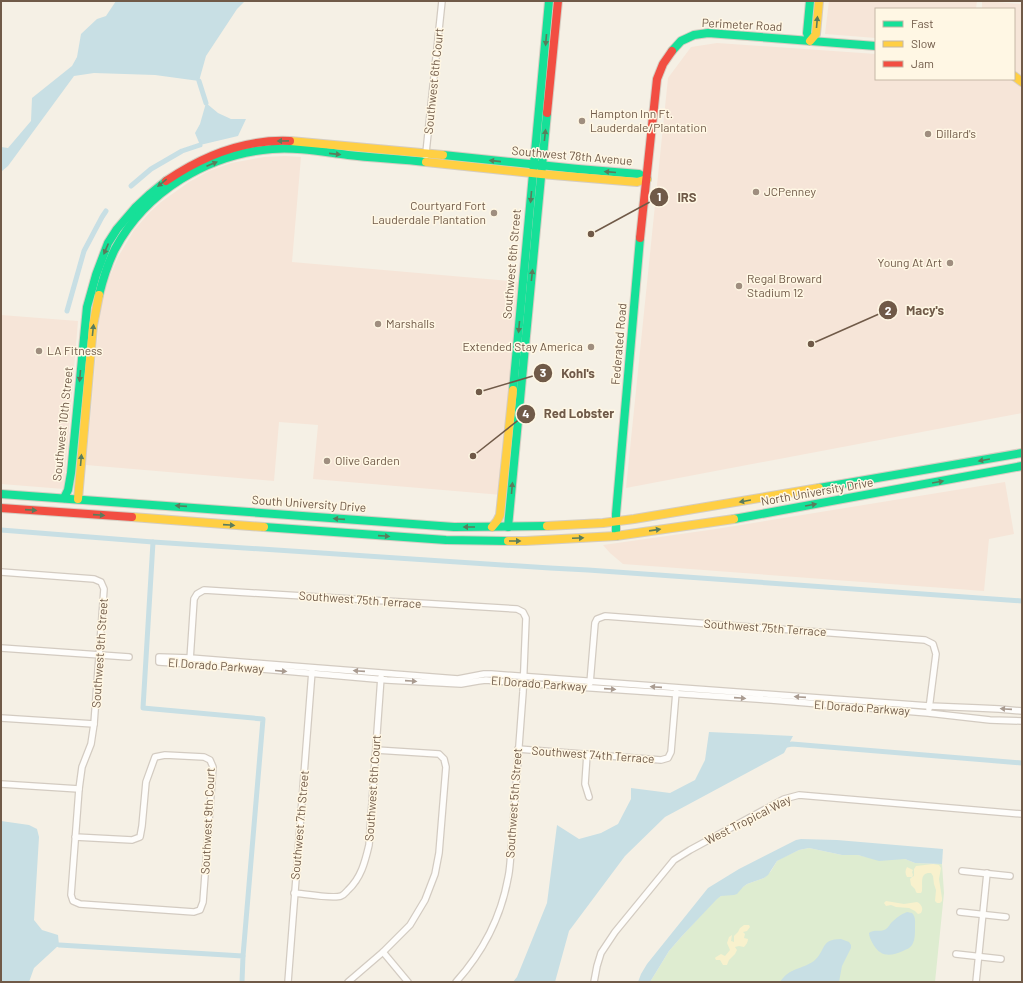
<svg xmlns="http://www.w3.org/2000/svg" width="1023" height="983" viewBox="0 0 1023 983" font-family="Barlow,sans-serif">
<rect width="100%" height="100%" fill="#f5f0e5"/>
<g fill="#f6e5d8">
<path d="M 829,1 L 977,1 L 976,9 L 876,9 L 876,38 L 825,34 Z"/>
<path d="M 982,1 L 1022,4 L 1022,413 L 626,488 L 668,78 L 691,47 L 717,43 L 876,54 L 876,79 L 1014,79 L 1014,9 L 982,9 Z"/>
<path d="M 285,156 L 301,157 L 292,262 L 520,282 L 502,495 L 313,479 L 318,425 L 279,422 L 274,481 L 86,465 L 99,322 L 102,302 L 108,281 L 118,257 L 134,230 L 150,212 L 161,202 L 189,182 L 209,171 L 231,163 L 264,157 Z"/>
<path d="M 1,315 L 78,321 L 64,489 L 1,484 Z"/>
<path d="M 1005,482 L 1014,534 L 989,539 L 984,591 L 623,564 L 610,553 L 603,545 L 716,529 Z"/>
</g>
<path fill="#deecd0" d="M 809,848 L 842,855 L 858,855 L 866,857 L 905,859 L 915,863 L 942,864 L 944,893 L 935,982 L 650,982 L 669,951 L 682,936 L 716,899 L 721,896 L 743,887 L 747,884 L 764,878 L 771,871 L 777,861 L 782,858 L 799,850 Z"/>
<g fill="#f8f1cd">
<path d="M 933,864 L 939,865 L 941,868 L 939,879 L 942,898 L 942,901 L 940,903 L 937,903 L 935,901 L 936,890 L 934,884 L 933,876 L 931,873 C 919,872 923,883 922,891 L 921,893 L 917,893 L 916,892 L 915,889 L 911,885 L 910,879 L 912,877 L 907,877 C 905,874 905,870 907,867 L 913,870 L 912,872 L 913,875 L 912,877 L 914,876 L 914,869 L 916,866 Z"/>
<path d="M 886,901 L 904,904 L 917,902 C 921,904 924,908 921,913 L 918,914 L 915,911 L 909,908 L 896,907 L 891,905 L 886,906 L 884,903 Z"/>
<path d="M 744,925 L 749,925 L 750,927 L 747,931 L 743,932 L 745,934 L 744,938 L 748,939 C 748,942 746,945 744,947 L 739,946 L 735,947 L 737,950 L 735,954 L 729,960 L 727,965 L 723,965 L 720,960 L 716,960 L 715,958 L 716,957 L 721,954 L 725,956 L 730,950 L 727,943 L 729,937 L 732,935 L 731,941 L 734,942 L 734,936 L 738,932 L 740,928 Z"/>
</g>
<g fill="#c8dfe4">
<path d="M 116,1 L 245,1 L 237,9 L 206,56 L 199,81 L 155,75 L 94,73 L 74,76 L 8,166 L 2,171 L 1,171 L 1,147 L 8,148 L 31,121 L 32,98 L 72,66 L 77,57 L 81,34 L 97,19 L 106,16 Z"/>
<path d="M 206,103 L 218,113 L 231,119 L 246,119 L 238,136 L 200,145 L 195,133 L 200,124 Z"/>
<path d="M 709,732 L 793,736 L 784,753 L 665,817 L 625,856 L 569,931 L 555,982 L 513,982 L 517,977 L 547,903 L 557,825 L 579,839 L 601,833 L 618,824 L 631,799 L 631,788 L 670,793 L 695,780 L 705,760 Z"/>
<path d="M 1,821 L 29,825 L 37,829 L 39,837 L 34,920 L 42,930 L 58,935 L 59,945 L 34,968 L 29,982 L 1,982 Z"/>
<path d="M 801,839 L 837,840 L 943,849 L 942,864 L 915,863 L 905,859 L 879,861 L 858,855 L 842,855 L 809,848 L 799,850 L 777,861 L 768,875 L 764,878 L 747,884 L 743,887 L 737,894 L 734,895 L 721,896 L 717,899 L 682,936 L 669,951 L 650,982 L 638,982 L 641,974 L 647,964 L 708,888 L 739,869 L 796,840 Z"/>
<path d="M 907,912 L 912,913 C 916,917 915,922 915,928 C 915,933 915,939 913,943 C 911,948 907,949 903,951 C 891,956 881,958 873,944 C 871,940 869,937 869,933 C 874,929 879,932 884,930 C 887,929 889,926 891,923 C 895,919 901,914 907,912 Z"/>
<path d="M 841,939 L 849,942 L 851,945 L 851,948 L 842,966 L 839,982 L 780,982 C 790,967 801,970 814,961 C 826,951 820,939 841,939 Z"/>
</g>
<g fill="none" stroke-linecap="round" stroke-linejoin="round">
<g stroke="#c8dfe4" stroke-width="5">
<path d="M 199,81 L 206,103"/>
<path d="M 131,186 L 151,169 L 182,151 L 200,145"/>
<path d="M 67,311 L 84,251 L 102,217 L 106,211"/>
<path d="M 1,530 L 153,542 L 550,568 L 588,570 L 1022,601"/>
<path d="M 153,542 L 143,708 L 263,719 L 243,956"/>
<path d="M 782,746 L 792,744 L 1022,763"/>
<path d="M 59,945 L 243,956 L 242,982"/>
</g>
<g stroke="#d3cbc1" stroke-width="8">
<g id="street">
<path d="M 425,162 L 442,1"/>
<path d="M 1,572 L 94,579 L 101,582 L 104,589 L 94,724 L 91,744 L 82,767 L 79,789 L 71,895 L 73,901 L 80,904 L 194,912 L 200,910 L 203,902 L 213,767 L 210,760 L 204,757 L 165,755 L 155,757 L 146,782 L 142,826 L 140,837 L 132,840 L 75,837"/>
<path d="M 1,648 L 129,657"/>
<path d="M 190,660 L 194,599 L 197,594 L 204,590 L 517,609 L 523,612 L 526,618 L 523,692 L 511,853 C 510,861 510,870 508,878 C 501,917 482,953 456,982"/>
<path d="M 590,683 L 595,623 L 597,619 L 605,616 L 925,640 L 933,644 L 936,654 L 929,709"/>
<path d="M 1022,711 L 999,709 L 978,708 L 929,706 L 491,674 L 484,674 L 458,679 L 190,658 L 159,657 L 159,662 L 262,669 L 387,680 L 461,684 L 478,681 L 486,680 L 518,683 L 771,700 L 928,713 L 990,720 L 1022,721"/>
<path d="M 1,718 L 94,724"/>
<path d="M 518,749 L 661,760 L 668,758 L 671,752 L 676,692"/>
<path d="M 587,754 L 585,784 L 589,797"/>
<path d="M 1,784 L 79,789"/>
<path d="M 962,871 L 1010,876"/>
<path d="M 294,893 C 305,894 333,899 341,896 C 344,895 346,892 348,890 C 361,878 365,862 369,845 L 381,677"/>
<path d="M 960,912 L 1006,917"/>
<path d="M 383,952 L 408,982"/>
<path d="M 956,954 L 1001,959"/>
<path d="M 288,982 L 312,671"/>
<path d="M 348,982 L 383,952 L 410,925 L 425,900 L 435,874 L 439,853 L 446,767 L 444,759 L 439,754 L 376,750"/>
<path d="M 594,982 L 597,966 L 601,953 L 615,932 L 674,860 L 690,850 L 784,799 L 799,795 L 1022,814"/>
<path d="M 976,982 L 987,873"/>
</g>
</g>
<g stroke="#d5cdc2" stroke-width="10">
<g id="fast">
<path d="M 810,1 L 807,33 L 810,41"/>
<path d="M 672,51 L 681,41 L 694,35 L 708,33 L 876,46"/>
<path d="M 443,155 L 578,169 L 639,174 L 647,179"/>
<path d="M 99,295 C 103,279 108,263 115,249 C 146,191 208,154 272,149 C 298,147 323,152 348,155 C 374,158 400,159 426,162"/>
<path d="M 513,390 L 549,1"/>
<path d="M 819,488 L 1022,453"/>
<path d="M 1,494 L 454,527 L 547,526"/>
<path d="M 64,498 L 68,490 L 71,473 L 87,307 L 96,275 L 108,243 L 117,229 L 135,208 L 150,194 L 166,181"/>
<path d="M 734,519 L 1022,466"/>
<path d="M 264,527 L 446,540 L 508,541"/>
<path d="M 508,527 L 547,113"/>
<path d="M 616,536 L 616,514 L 640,238"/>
</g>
</g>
<g stroke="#d5cdc2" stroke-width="10">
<g id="slow">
<path d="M 810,41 L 816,34 L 819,1"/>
<path d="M 1014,76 L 1022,82"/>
<path d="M 290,141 L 443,155"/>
<path d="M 426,162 L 541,174 L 637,182 L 647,179"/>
<path d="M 78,499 L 93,326 L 99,295"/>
<path d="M 132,517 L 264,527"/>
<path d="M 547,526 L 603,523 L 634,519 L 819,488"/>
<path d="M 492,527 L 497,521 L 500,515 L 513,390"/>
<path d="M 508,541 L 525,541 L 616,536 L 734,519"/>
</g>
</g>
<g stroke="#d5cdc2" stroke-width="10">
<g id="jam">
<path d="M 547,113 L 558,1"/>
<path d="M 166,181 C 204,155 244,139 290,141"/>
<path d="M 640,238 L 657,79 L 663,64 L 672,51"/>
<path d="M 1,508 L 132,517"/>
</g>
</g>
<use href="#street" stroke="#fefdfb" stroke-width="5.5"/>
<use href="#fast" stroke="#16e098" stroke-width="8"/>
<use href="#slow" stroke="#ffcf43" stroke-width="8"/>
<use href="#jam" stroke="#f24e42" stroke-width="8"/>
</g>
<defs><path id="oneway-solid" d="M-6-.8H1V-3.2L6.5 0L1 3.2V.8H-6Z"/></defs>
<g fill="#5a7c5c">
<use href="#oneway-solid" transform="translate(817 22) rotate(-85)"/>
<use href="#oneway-solid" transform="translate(546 40) rotate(95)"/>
<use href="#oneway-solid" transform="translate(545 135) rotate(-84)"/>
<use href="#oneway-solid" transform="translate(283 141) rotate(179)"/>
<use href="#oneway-solid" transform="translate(335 154) rotate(6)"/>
<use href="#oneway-solid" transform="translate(495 161) rotate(-174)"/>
<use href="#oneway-solid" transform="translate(212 164) rotate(-23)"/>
<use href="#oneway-solid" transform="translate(610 172) rotate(-175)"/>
<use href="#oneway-solid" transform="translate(162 183) rotate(141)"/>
<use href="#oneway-solid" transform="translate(531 197) rotate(95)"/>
<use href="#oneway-solid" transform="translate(106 249) rotate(113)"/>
<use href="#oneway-solid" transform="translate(532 275) rotate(-84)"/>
<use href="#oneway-solid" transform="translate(519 327) rotate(95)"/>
<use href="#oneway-solid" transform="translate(93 330) rotate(-84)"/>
<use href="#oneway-solid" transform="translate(80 376) rotate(95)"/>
<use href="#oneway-solid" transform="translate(81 460) rotate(-85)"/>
<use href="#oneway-solid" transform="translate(984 460) rotate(170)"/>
<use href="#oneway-solid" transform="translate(938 482) rotate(-10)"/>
<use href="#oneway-solid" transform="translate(512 488) rotate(-85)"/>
<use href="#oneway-solid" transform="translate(745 501) rotate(170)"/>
<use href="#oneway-solid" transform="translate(811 505) rotate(-10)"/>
<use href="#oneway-solid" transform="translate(181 506) rotate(-176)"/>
<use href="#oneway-solid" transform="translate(31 510) rotate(4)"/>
<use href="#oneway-solid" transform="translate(99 515) rotate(4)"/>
<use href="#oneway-solid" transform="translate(339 519) rotate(-176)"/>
<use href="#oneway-solid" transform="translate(229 525) rotate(4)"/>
<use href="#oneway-solid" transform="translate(469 527) rotate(-180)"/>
<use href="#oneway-solid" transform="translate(655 530) rotate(-8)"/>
<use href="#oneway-solid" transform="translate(384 536) rotate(4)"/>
<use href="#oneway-solid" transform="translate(578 538) rotate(-3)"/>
<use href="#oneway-solid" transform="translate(515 541)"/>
</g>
<g fill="#a99b90">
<use href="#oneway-solid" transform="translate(281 671) rotate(5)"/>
<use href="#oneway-solid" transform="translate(359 671) rotate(-176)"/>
<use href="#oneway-solid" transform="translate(411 681) rotate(4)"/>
<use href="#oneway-solid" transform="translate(656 687) rotate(-176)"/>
<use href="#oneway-solid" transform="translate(610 689) rotate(4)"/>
<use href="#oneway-solid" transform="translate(800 697) rotate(-176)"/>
<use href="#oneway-solid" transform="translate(740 698) rotate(4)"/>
<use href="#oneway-solid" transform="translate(1006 709) rotate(-176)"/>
</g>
<g fill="#9f8e7f" stroke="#fff7e4" stroke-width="1.5">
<circle cx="582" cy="121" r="4"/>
<circle cx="928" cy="134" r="4"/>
<circle cx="756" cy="192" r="4"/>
<circle cx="494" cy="213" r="4"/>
<circle cx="950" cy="263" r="4"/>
<circle cx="739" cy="286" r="4"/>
<circle cx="378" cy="324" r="4"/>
<circle cx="591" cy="347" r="4"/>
<circle cx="39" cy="351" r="4"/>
<circle cx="327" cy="461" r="4"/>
</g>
<g text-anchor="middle" stroke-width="3" stroke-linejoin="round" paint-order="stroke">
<g font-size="12" fill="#705a48" stroke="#fff7e4">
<text transform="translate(742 25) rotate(3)" y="4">Perimeter Road</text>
<text transform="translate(434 81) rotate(-84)" y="4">Southwest 6th Court</text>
<text transform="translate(572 156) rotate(5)" y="4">Southwest 78th Avenue</text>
<text transform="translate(512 264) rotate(-85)" y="4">Southwest 6th Street</text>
<text transform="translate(619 344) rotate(-85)" y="4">Federated Road</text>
<text transform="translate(63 424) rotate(-84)" y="4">Southwest 10th Street</text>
<text transform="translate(817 492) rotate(-10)" y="4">North University Drive</text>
<text transform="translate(309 504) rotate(4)" y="4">South University Drive</text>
<text transform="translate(360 600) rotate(4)" y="4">Southwest 75th Terrace</text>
<text transform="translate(765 628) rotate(4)" y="4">Southwest 75th Terrace</text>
<text transform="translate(100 653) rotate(-86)" y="4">Southwest 9th Street</text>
<text transform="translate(216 666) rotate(4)" y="4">El Dorado Parkway</text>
<text transform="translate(539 684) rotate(4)" y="4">El Dorado Parkway</text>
<text transform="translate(862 708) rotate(4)" y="4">El Dorado Parkway</text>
<text transform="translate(593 755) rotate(4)" y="4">Southwest 74th Terrace</text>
<text transform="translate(373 788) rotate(-86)" y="4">Southwest 6th Court</text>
<text transform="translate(514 803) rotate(-86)" y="4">Southwest 5th Street</text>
<text transform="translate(748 820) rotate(-27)" y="4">West Tropical Way</text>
<text transform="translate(208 821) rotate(-87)" y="4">Southwest 9th Court</text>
<text transform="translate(300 825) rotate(-85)" y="4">Southwest 7th Street</text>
</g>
<g font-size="12" fill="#705a48" stroke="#fff7e4" text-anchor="start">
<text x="590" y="118">Hampton Inn Ft.<tspan x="590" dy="14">Lauderdale/Plantation</tspan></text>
<text x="936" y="138">Dillard's</text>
<text x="764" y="196">JCPenney</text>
<text x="486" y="210" text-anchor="end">Courtyard Fort<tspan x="486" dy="14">Lauderdale Plantation</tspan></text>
<text x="942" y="267" text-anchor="end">Young At Art</text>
<text x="747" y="283">Regal Broward<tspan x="747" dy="14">Stadium 12</tspan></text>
<text x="386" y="328">Marshalls</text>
<text x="583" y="351" text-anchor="end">Extended Stay America</text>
<text x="47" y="355">LA Fitness</text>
<text x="335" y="465">Olive Garden</text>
</g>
</g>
<path fill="none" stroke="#705a48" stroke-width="1.5" d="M591 234L659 197M811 344L888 310M479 392L543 373M473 456L526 414"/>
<g fill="#705a48" stroke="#fff7e4" stroke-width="1.5">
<circle cx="591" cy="234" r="4"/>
<circle cx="811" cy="344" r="4"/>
<circle cx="479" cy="392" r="4"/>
<circle cx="473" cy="456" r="4"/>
<circle cx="659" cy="197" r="10"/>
<circle cx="888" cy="310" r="10"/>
<circle cx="543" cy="373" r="10"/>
<circle cx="526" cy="414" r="10"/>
</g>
<g font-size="12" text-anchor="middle" font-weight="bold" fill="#fff">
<text x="659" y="201">1</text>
<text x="888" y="315">2</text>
<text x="543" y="377">3</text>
<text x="526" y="418">4</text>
</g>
<g font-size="13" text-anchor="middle" font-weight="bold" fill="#705a48" stroke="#fff7e4" stroke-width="3" stroke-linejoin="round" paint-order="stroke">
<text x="687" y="202">IRS</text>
<text x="925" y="315">Macy's</text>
<text x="578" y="378">Kohl's</text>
<text x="579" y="418">Red Lobster</text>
</g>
<rect width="1023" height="983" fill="none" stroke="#705a48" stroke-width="4"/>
<rect x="875" y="8" width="140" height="72" fill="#fff7e4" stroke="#c6b8a6"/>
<rect x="883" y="21" width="20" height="6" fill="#16e098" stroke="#c6b8a6"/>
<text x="911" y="28" font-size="12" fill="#705a48">Fast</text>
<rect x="883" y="41" width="20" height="6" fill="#ffcf43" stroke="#c6b8a6"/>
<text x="911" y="48" font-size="12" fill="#705a48">Slow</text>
<rect x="883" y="61" width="20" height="6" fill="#f24e42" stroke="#c6b8a6"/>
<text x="911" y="68" font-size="12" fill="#705a48">Jam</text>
</svg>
